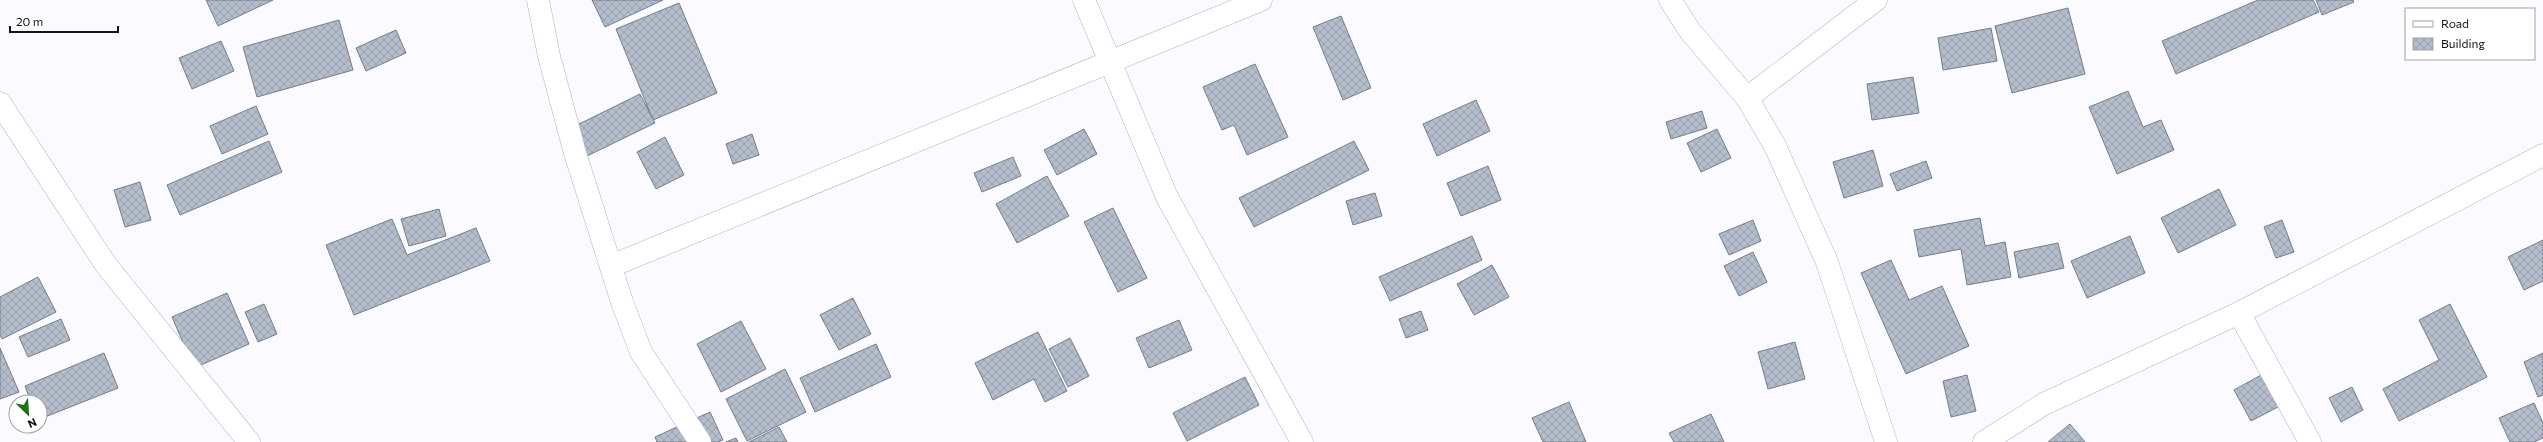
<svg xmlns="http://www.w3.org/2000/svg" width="2543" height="442" viewBox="0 0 2543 442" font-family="Commissioner,sans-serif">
<defs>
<pattern id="building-cross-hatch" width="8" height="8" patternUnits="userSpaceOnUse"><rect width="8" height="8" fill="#b3bdcb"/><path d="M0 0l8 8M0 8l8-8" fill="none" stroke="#99a2ae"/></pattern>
</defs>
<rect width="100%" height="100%" fill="#fbfbff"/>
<g fill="url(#building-cross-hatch)" stroke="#737d8a">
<path d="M 206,0 L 273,0 L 218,26 Z"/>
<path d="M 592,0 L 663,0 L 605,27 Z"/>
<path d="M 2258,0 L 2313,0 L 2319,12 L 2176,74 L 2162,41 Z"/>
<path d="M 2316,0 L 2353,0 L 2354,2 L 2322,15 Z"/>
<path d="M 679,3 L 717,93 L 653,120 L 616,29 Z"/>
<path d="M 2068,8 L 2085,74 L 2012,93 L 1995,26 Z"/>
<path d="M 1341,16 L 1371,88 L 1343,100 L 1313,27 Z"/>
<path d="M 339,20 L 353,70 L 257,97 L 243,47 Z"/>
<path d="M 1991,28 L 1997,61 L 1943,70 L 1938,38 Z"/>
<path d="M 396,30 L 406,53 L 366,71 L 356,48 Z"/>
<path d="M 221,41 L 234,71 L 192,89 L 179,58 Z"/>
<path d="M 1255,64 L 1288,137 L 1247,155 L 1234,125 L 1222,130 L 1203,87 Z"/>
<path d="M 1913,77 L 1919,113 L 1872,120 L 1867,84 Z"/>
<path d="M 2128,91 L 2143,127 L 2161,120 L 2174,150 L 2117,174 L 2089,107 Z"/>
<path d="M 640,94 L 655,123 L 585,157 L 571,128 Z"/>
<path d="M 1476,100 L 1490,131 L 1437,156 L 1423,124 Z"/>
<path d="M 256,106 L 268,134 L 222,154 L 210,126 Z"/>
<path d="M 1702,111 L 1707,128 L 1671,139 L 1666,122 Z"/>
<path d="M 1084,129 L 1097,154 L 1057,175 L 1044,150 Z"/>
<path d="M 1717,129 L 1731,158 L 1701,172 L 1687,143 Z"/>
<path d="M 752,134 L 759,155 L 733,164 L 726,144 Z"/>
<path d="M 665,137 L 684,175 L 656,189 L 637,152 Z"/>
<path d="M 269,141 L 282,172 L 180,215 L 167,185 Z"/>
<path d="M 1354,141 L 1369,170 L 1254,227 L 1239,198 Z"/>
<path d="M 1873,150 L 1883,186 L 1844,198 L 1833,162 Z"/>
<path d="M 1013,157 L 1021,176 L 982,192 L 974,173 Z"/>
<path d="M 1926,161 L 1932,178 L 1897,191 L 1890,174 Z"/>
<path d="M 1488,166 L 1501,200 L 1461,216 L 1447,183 Z"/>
<path d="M 1047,176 L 1069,216 L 1017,243 L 996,204 Z"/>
<path d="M 140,182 L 151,220 L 125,227 L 114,190 Z"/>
<path d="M 2219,189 L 2236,225 L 2178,253 L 2161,218 Z"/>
<path d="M 1375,193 L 1382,216 L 1353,225 L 1346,201 Z"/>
<path d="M 1113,208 L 1147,278 L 1118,292 L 1084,222 Z"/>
<path d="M 439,209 L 446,236 L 409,246 L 401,219 Z"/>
<path d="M 1980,218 L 1985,246 L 2005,242 L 2011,277 L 1967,285 L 1961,249 L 1919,257 L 1914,230 Z"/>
<path d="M 392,219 L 407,255 L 476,228 L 490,261 L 354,315 L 326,245 Z"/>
<path d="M 1753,220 L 1761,241 L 1729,255 L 1719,234 Z"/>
<path d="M 2282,220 L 2294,252 L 2276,258 L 2264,227 Z"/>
<path d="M 1472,236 L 1482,260 L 1390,301 L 1379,277 Z"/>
<path d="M 2130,236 L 2145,273 L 2087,298 L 2071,261 Z"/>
<path d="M 2543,240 L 2543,281 L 2524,290 L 2508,257 Z"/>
<path d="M 2058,243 L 2064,268 L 2019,278 L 2014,252 Z"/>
<path d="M 1753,252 L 1767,282 L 1739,296 L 1724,266 Z"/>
<path d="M 1891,260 L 1909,300 L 1942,286 L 1969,346 L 1906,374 L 1861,273 Z"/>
<path d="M 1492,265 L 1509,297 L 1474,315 L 1457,284 Z"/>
<path d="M 38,277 L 56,312 L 2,339 L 0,335 L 0,297 Z"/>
<path d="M 227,293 L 249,344 L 194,368 L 172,317 Z"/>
<path d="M 853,298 L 871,334 L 839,350 L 820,315 Z"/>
<path d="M 264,304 L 277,334 L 258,342 L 245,312 Z"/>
<path d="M 2450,304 L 2487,377 L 2399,421 L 2383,389 L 2439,360 L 2419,320 Z"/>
<path d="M 1421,311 L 1428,330 L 1406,338 L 1399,319 Z"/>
<path d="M 61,319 L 70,340 L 28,357 L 19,337 Z"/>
<path d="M 1179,320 L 1192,350 L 1149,368 L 1136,338 Z"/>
<path d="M 741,321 L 766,369 L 721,392 L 697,344 Z"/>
<path d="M 1038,332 L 1067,391 L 1045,402 L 1034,379 L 993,400 L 975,363 Z"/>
<path d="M 1070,338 L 1089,376 L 1068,387 L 1049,349 Z"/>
<path d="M 1795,342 L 1805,379 L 1768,389 L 1758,352 Z"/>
<path d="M 876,344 L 891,377 L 815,412 L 800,378 Z"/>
<path d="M 0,348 L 19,392 L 0,399 Z"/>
<path d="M 104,353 L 118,388 L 40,419 L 40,402 L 31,402 L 25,386 Z"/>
<path d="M 2543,353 L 2543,395 L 2538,397 L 2524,362 Z"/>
<path d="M 785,369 L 806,412 L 747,441 L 726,399 Z"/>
<path d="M 2263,374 L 2280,406 L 2251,421 L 2234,390 Z"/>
<path d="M 1967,375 L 1976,411 L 1951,417 L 1943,381 Z"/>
<path d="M 1245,377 L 1259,405 L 1187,441 L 1173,413 Z"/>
<path d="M 2352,387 L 2363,410 L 2341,422 L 2329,398 Z"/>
<path d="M 1569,402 L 1586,442 L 1543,442 L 1532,418 Z"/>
<path d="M 2534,403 L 2543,423 L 2543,438 L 2534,442 L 2510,442 L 2499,418 Z"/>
<path d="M 710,412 L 723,440 L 718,442 L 657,442 L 655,437 Z"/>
<path d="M 1711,414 L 1724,442 L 1674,442 L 1669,433 Z"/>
<path d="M 2070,424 L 2085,442 L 2048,442 Z"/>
<path d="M 779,427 L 787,442 L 749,442 Z"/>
<path d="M 736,438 L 738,442 L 726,442 Z"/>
</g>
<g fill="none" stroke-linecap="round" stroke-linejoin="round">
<g stroke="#b1b2c1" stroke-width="23">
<g id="minor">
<path d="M 538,0 L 549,56 L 575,153 L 622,302 L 641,352 L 700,442"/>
<path d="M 1084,0 L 1167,197 L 1302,442"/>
<path d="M 1670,0 L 1690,31 L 1747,98 L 1775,146 L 1827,262 L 1886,442"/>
<path d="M 1747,98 L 1876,0"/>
<path d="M 0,103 L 106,265 L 249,442"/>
<path d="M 611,266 L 1261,0"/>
<path d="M 2239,313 L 2310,442"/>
<path d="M 1984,442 L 2044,404 L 2239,313 L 2543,155"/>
</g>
</g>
<use href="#minor" stroke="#fff" stroke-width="22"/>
</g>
<rect x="2405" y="8" width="130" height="52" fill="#ffffff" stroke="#a1a1a3"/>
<rect x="2413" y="21" width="20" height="6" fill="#ffffff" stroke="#a1a1a3"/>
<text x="2441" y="28" font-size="12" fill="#131319">Road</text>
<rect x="2413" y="38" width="20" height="12" fill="url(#building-cross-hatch)" stroke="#a1a1a3"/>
<text x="2441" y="48" font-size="12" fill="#131319">Building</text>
<g transform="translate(28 414) rotate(155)"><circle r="19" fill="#ffffff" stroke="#a1a1a3"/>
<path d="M0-3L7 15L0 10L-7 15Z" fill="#207016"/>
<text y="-6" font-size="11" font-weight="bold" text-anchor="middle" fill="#131319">N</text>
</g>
<path d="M10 26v6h108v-6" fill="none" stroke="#131319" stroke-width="2"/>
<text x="16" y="26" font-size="12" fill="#131319" stroke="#ffffff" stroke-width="3" paint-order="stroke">20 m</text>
</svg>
